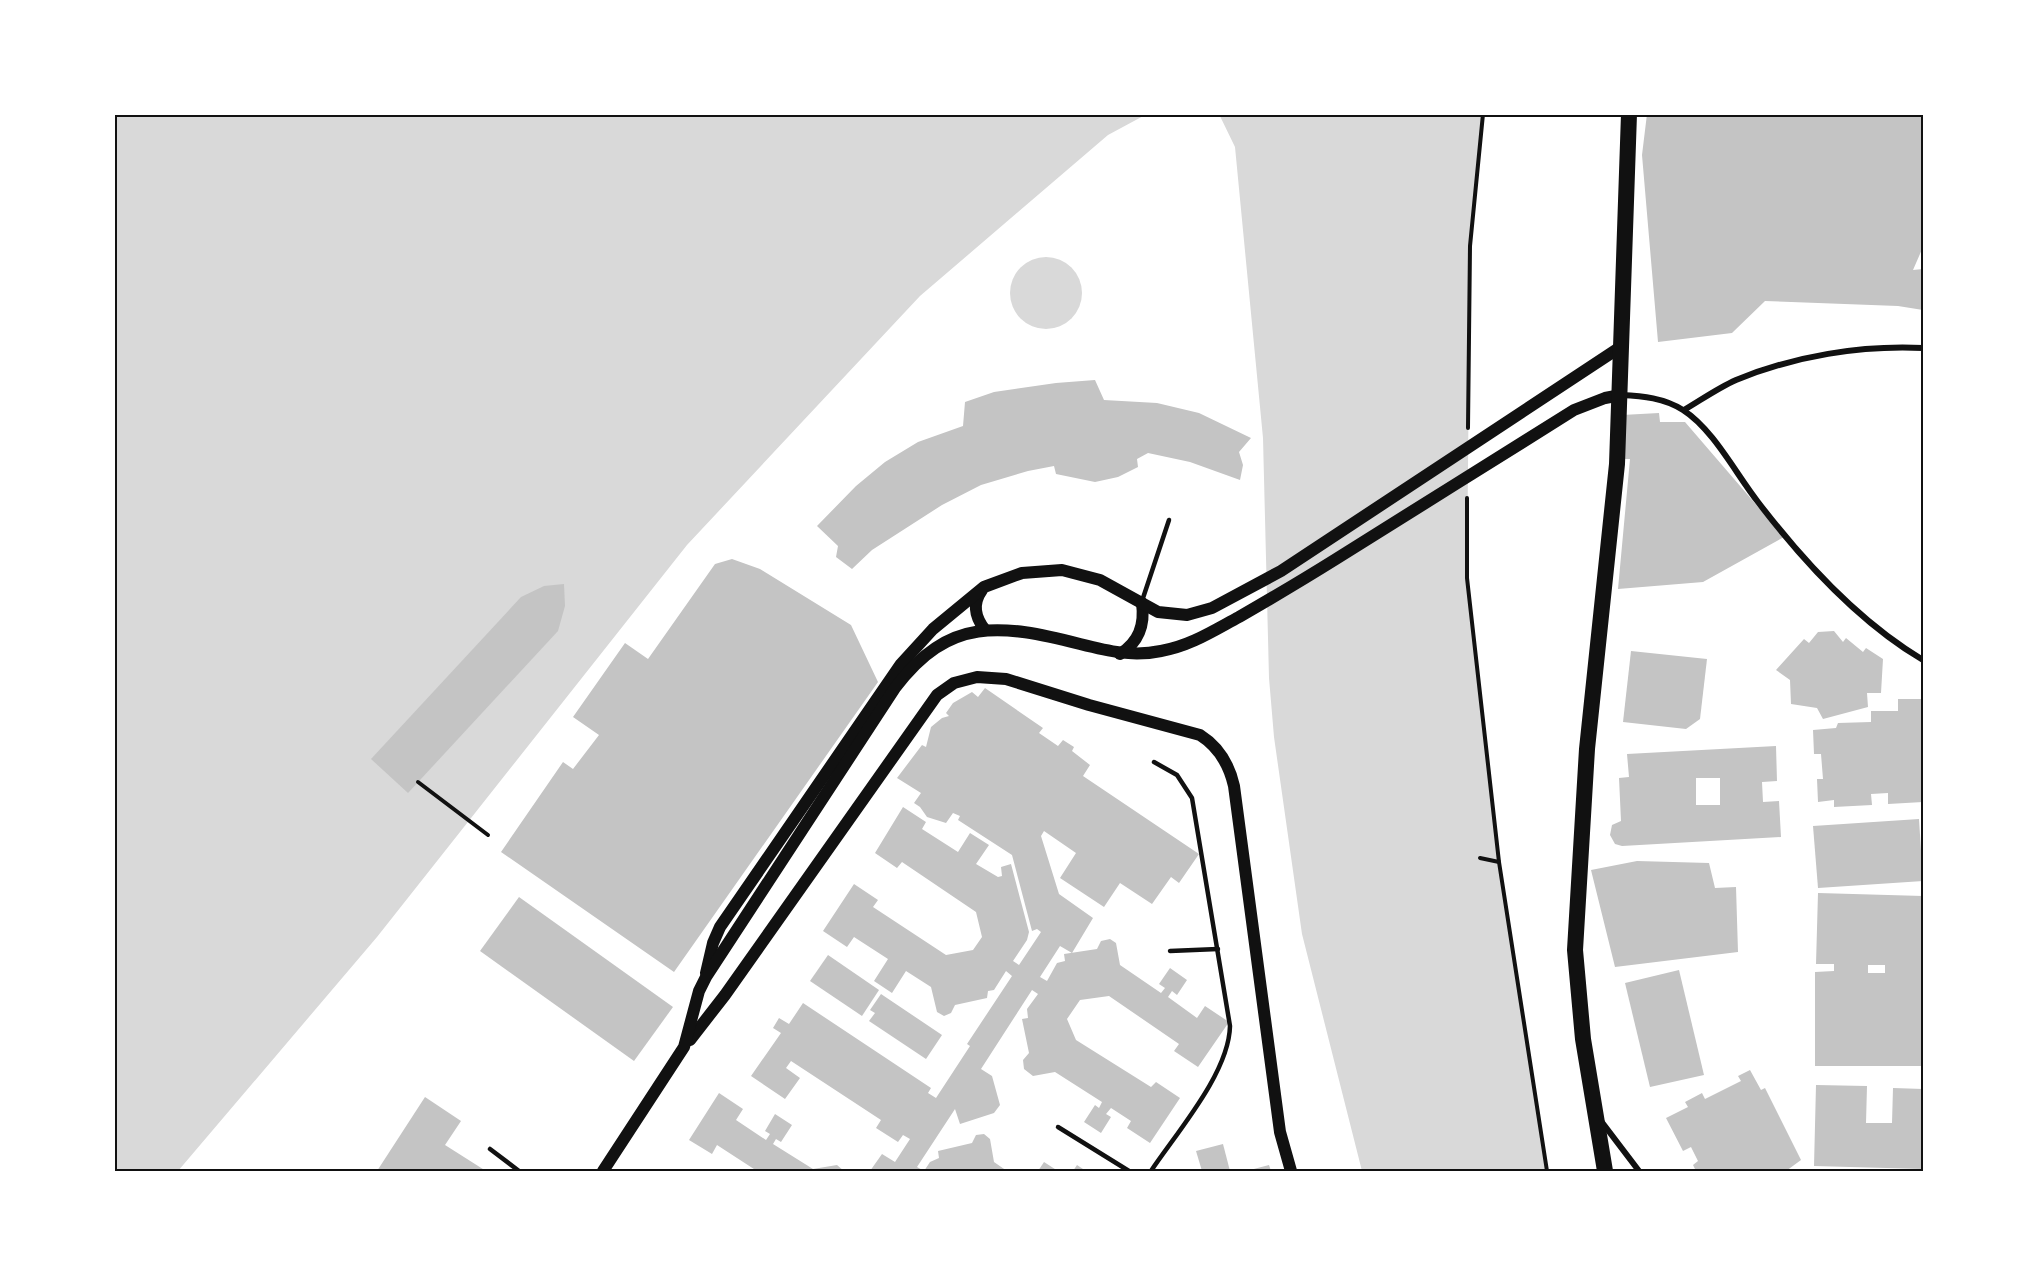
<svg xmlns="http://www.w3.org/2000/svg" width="2037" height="1285" viewBox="0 0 2037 1285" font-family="Barlow,sans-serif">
<rect width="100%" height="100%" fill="#fff"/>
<g fill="#d9d9d9">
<path d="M 114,114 L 1147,114 L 1108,135 L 920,296 L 687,545 L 377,937 L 178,1171 L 114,1171 Z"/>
<path d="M 1219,114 L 1483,114 L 1470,246 L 1467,578 L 1499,862 L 1547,1171 L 1362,1171 L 1302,934 L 1274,737 L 1269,678 L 1263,438 L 1235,147 Z"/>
<circle cx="1046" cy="293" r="36"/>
</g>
<g fill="#c4c4c4" fill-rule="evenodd">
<path d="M 1647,114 L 1923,114 L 1923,247 L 1913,270 L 1923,269 L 1923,310 L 1898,306 L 1765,301 L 1732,333 L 1658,342 L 1642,155 Z"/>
<path d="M 1095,380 L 1104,400 L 1157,403 L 1199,413 L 1251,438 L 1239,452 L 1243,465 L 1240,480 L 1190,462 L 1148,453 L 1137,459 L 1138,467 L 1118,477 L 1095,482 L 1056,474 L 1054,466 L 1028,471 L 981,485 L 942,505 L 872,550 L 852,569 L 836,557 L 838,546 L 817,526 L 856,486 L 885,462 L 918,442 L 963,426 L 965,402 L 994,392 L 1056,383 Z"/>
<path d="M 1659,413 L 1660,422 L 1685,422 L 1784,537 L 1703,582 L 1618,589 L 1630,459 L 1619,459 L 1622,415 Z"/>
<path d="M 732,559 L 760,569 L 851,625 L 878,682 L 674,972 L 501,852 L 563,762 L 573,769 L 599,735 L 573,717 L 625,643 L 648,659 L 715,564 Z"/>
<path d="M 564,584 L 565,606 L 558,631 L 408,793 L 371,759 L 521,597 L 544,586 Z"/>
<path d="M 1834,631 L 1843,642 L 1846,638 L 1863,652 L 1866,648 L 1883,659 L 1881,693 L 1867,693 L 1868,707 L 1823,719 L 1817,708 L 1791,704 L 1790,680 L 1776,670 L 1804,639 L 1809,643 L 1818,632 Z"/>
<path d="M 1631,651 L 1707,659 L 1700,719 L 1686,729 L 1623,722 Z"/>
<path d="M 985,688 L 1043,728 L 1039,733 L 1058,746 L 1063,740 L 1074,747 L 1072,751 L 1090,765 L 1083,776 L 1199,854 L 1179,883 L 1171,877 L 1152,904 L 1120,883 L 1104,907 L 1060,878 L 1076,853 L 1044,831 L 1041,836 L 1059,894 L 1093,918 L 1072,953 L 1060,946 L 1040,977 L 1047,981 L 1057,963 L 1065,961 L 1064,954 L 1097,949 L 1101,941 L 1110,939 L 1116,943 L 1120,965 L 1161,993 L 1165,988 L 1159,984 L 1170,968 L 1187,980 L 1177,995 L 1172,991 L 1168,997 L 1197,1018 L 1205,1006 L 1229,1022 L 1198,1067 L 1174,1051 L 1179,1044 L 1109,996 L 1080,1000 L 1067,1019 L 1076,1040 L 1151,1087 L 1156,1082 L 1180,1098 L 1150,1143 L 1127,1128 L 1131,1121 L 1111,1108 L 1106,1114 L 1111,1117 L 1101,1133 L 1084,1122 L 1095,1105 L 1099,1108 L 1102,1102 L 1055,1072 L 1033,1076 L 1024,1069 L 1023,1060 L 1029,1053 L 1022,1019 L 1028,1018 L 1027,1009 L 1038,994 L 1032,990 L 981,1069 L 992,1076 L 1000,1105 L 994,1113 L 960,1124 L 955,1109 L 917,1167 L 924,1171 L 930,1162 L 939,1158 L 938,1151 L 972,1143 L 976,1135 L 984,1134 L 990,1139 L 994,1162 L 1007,1171 L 870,1171 L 882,1154 L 895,1162 L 910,1139 L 903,1135 L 898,1142 L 876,1128 L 881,1120 L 791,1061 L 786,1068 L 800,1078 L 785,1099 L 751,1076 L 781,1033 L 773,1028 L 779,1018 L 789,1024 L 803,1003 L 931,1088 L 928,1093 L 936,1098 L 970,1046 L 967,1044 L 1012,976 L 1006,971 L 994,990 L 988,991 L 987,998 L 955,1005 L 951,1013 L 944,1016 L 937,1012 L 931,987 L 906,971 L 892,993 L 874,981 L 888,959 L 854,937 L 847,947 L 823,931 L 854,884 L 878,900 L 873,907 L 946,955 L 973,950 L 982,937 L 976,912 L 902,862 L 897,868 L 875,853 L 903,807 L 926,822 L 922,829 L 958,852 L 970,833 L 989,845 L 976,864 L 998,877 L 1002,876 L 1001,867 L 1011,864 L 1029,932 L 1027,940 L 1013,961 L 1019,965 L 1041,932 L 1037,929 L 1032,931 L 1012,855 L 958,820 L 960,816 L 953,813 L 946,823 L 927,817 L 920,807 L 914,803 L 921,793 L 897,778 L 922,745 L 926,747 L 931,727 L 942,718 L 949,716 L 946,713 L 953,703 L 972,692 L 978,697 Z"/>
<path d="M 1898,699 L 1923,699 L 1923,802 L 1888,804 L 1888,793 L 1871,794 L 1872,805 L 1834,807 L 1834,800 L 1818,802 L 1817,779 L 1823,779 L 1821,754 L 1814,754 L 1813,730 L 1836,728 L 1838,723 L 1871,722 L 1871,711 L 1898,711 Z"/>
<path d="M 1776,746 L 1777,781 L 1762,782 L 1763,802 L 1779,801 L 1781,837 L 1622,846 L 1615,844 L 1610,835 L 1612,825 L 1621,821 L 1619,778 L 1629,777 L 1627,754 ZM 1696,778 L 1720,778 L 1720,805 L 1696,805 Z"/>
<path d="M 1919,819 L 1923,881 L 1818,888 L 1813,826 Z"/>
<path d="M 1637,861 L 1709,863 L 1715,888 L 1736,887 L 1738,952 L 1615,967 L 1591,870 Z"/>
<path d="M 1818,893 L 1923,896 L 1923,1066 L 1815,1066 L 1815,972 L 1834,971 L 1834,964 L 1816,964 ZM 1868,965 L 1885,965 L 1885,973 L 1868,973 Z"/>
<path d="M 519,897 L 673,1007 L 634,1061 L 480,951 Z"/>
<path d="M 828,955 L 879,990 L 862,1016 L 810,981 Z"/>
<path d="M 1679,970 L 1704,1075 L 1650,1087 L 1625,983 Z"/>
<path d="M 881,994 L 942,1035 L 926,1059 L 869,1021 L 875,1013 L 870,1010 Z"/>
<path d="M 1750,1070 L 1761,1090 L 1765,1088 L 1801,1160 L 1786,1171 L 1696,1171 L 1693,1165 L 1698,1161 L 1691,1147 L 1683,1151 L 1666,1118 L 1688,1107 L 1685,1102 L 1702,1093 L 1705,1099 L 1741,1081 L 1738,1076 Z"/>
<path d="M 1816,1085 L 1867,1086 L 1866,1123 L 1892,1123 L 1893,1088 L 1923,1089 L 1923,1169 L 1814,1166 Z"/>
<path d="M 719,1093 L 743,1109 L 736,1120 L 766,1140 L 770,1134 L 765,1131 L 775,1114 L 792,1125 L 781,1142 L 776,1139 L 773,1144 L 813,1169 L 837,1165 L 844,1171 L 757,1171 L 717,1145 L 712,1154 L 689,1140 Z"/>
<path d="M 425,1097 L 461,1121 L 445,1145 L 486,1171 L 377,1171 Z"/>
<path d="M 1223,1144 L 1230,1171 L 1202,1171 L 1196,1151 Z"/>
<path d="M 1044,1162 L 1058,1171 L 1038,1171 Z"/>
<path d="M 1077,1165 L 1086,1171 L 1073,1171 Z"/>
<path d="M 1269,1165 L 1271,1171 L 1250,1171 L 1250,1170 Z"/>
</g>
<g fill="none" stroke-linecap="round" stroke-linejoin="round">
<g stroke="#111" stroke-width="4">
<path d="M 1468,428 L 1470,246 L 1483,114"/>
<path d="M 1467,498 L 1467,578 L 1499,862 L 1547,1171"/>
<path d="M 418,782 L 488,835"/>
<path d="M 1480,858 L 1499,862"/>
</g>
<g stroke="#111" stroke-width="4.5">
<path d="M 1142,601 L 1169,520"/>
<path d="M 1170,951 L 1218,949"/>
<path d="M 1058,1127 L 1129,1171"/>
<path d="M 490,1149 L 519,1171"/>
<path d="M 1151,1171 C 1177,1132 1229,1073 1230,1026 L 1192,798 L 1177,775 L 1154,762"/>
</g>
<g stroke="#111" stroke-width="6">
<path d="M 1621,395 C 1643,396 1664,398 1683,410 C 1713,429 1736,474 1758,502 C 1803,561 1859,622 1923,660"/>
<path d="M 1684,410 C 1701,400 1718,388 1736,380 C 1794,356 1861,345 1923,348"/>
<path d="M 1601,1121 L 1639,1171"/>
</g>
<g stroke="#111" stroke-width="12">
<path d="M 982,590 C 972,604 975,617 985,630"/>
<path d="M 1120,654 C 1139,642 1145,625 1142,603"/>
<path d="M 706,973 L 713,943 L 720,927 L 901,664 L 933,629 L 984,587 L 1022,573 L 1062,570 L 1100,580 L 1158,612 L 1187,615 L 1212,608 L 1281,571 L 1622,346"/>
<path d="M 690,1040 L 725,995 L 937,695 L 954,683 L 977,677 L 1006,679 L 1089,705 L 1200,735 C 1219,747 1229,764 1234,786 L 1280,1132 L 1291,1171"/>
<path d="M 603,1171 L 684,1047 L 699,991 L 706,977 L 895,688 C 949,616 1001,624 1080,644 C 1108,651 1132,657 1161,651 C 1190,646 1213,631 1239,617 C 1272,598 1304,579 1336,559 C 1415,509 1495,460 1574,410 L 1605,398 L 1621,395"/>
</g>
<path stroke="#111" stroke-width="16" d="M 1605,1171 L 1583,1039 L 1575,950 L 1587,749 L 1617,464 L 1629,114"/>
</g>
<rect width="2037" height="1285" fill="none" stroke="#ffffff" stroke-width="231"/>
<rect x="116" y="116" width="1806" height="1054" fill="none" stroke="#111" stroke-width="2"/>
</svg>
